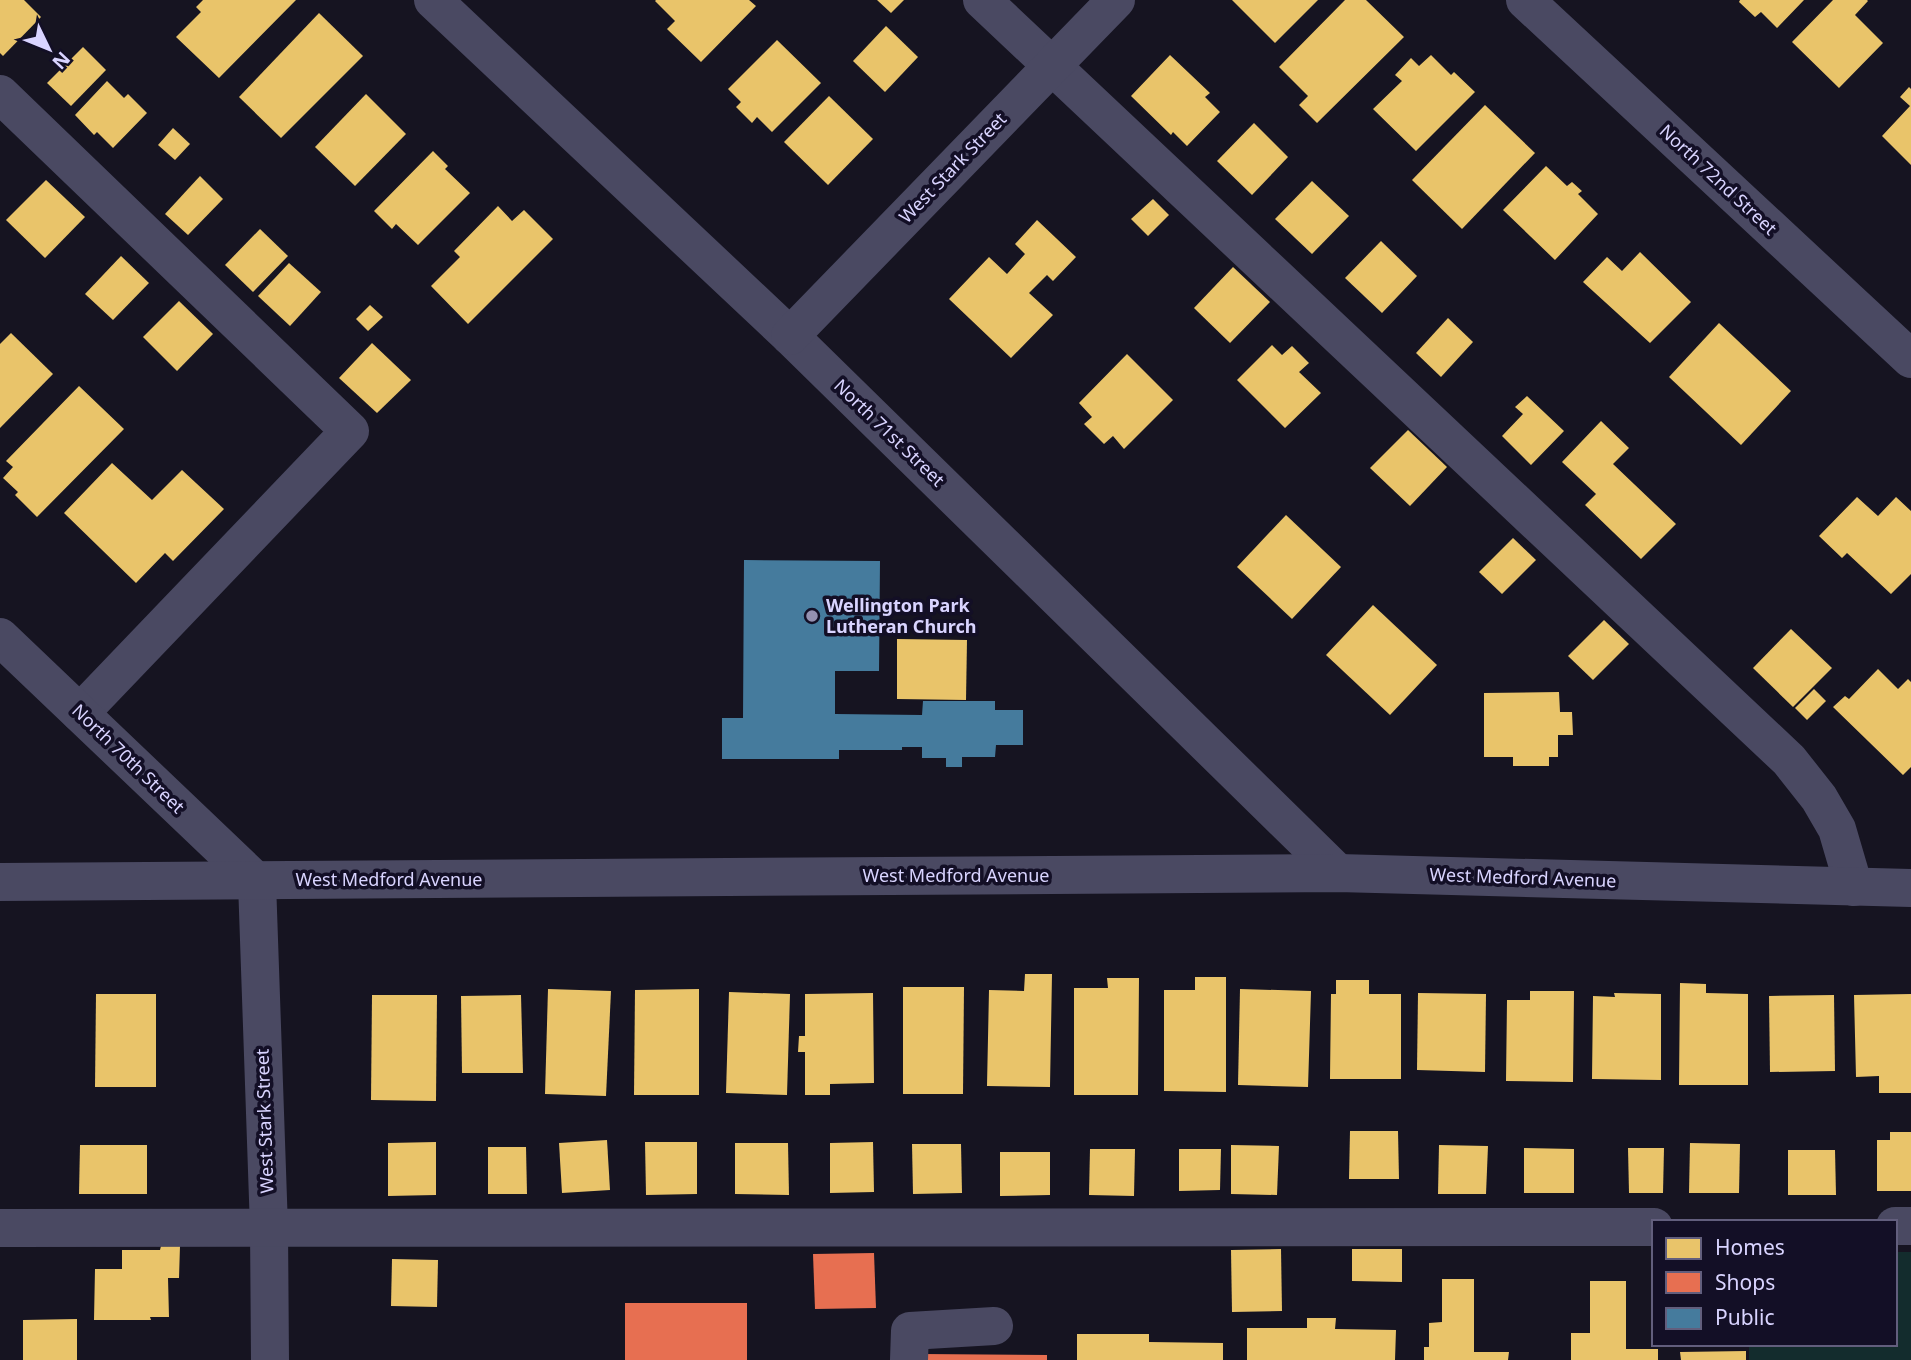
<svg xmlns="http://www.w3.org/2000/svg" width="1911" height="1360" viewBox="0 0 1911 1360" font-family="'Noto Sans',sans-serif">
<rect width="100%" height="100%" fill="#161421"/>
<path fill="#132c2d" d="M 1895,1252 L 1911,1252 L 1911,1360 L 1749,1360 L 1749,1344 L 1895,1344 Z"/>
<g fill="#e9c46a">
<path d="M 0,0 L 24,0 L 41,17 L 3,56 L 0,53 Z"/>
<path d="M 203,0 L 296,0 L 219,78 L 176,37 L 201,12 L 196,7 Z"/>
<path d="M 656,0 L 749,0 L 756,6 L 701,62 L 667,29 L 675,21 L 655,1 Z"/>
<path d="M 877,0 L 904,0 L 891,13 Z"/>
<path d="M 1232,0 L 1318,0 L 1275,43 Z"/>
<path d="M 1345,0 L 1366,0 L 1404,37 L 1317,123 L 1299,105 L 1308,96 L 1279,67 Z"/>
<path d="M 1740,0 L 1804,0 L 1777,28 L 1761,12 L 1755,17 L 1739,2 Z"/>
<path d="M 1833,0 L 1867,0 L 1868,1 L 1855,15 L 1883,43 L 1839,88 L 1792,42 Z"/>
<path d="M 319,13 L 363,56 L 281,138 L 239,97 Z"/>
<path d="M 886,26 L 918,57 L 885,92 L 853,61 Z"/>
<path d="M 777,40 L 821,83 L 772,132 L 757,117 L 752,123 L 736,107 L 741,102 L 728,89 Z"/>
<path d="M 83,47 L 106,70 L 71,106 L 47,83 Z"/>
<path d="M 1170,55 L 1210,93 L 1205,97 L 1220,112 L 1187,146 L 1173,132 L 1171,135 L 1131,96 Z"/>
<path d="M 1431,55 L 1451,75 L 1454,72 L 1475,92 L 1416,151 L 1373,109 L 1402,81 L 1395,75 L 1411,58 L 1419,66 Z"/>
<path d="M 107,81 L 124,98 L 128,94 L 147,113 L 113,148 L 97,132 L 94,135 L 75,115 Z"/>
<path d="M 1909,87 L 1911,89 L 1911,165 L 1882,136 L 1910,106 L 1900,97 Z"/>
<path d="M 366,94 L 406,134 L 355,186 L 315,147 Z"/>
<path d="M 829,96 L 873,139 L 828,185 L 784,142 Z"/>
<path d="M 1485,105 L 1535,153 L 1462,229 L 1412,180 Z"/>
<path d="M 1254,123 L 1288,157 L 1252,195 L 1217,161 Z"/>
<path d="M 173,128 L 190,144 L 175,160 L 158,145 Z"/>
<path d="M 433,151 L 448,166 L 445,169 L 470,193 L 418,245 L 396,224 L 392,229 L 374,211 Z"/>
<path d="M 1546,166 L 1567,186 L 1572,182 L 1582,191 L 1578,194 L 1598,214 L 1555,260 L 1503,210 Z"/>
<path d="M 200,176 L 223,199 L 188,235 L 165,214 Z"/>
<path d="M 46,180 L 85,217 L 45,258 L 6,220 Z"/>
<path d="M 1312,181 L 1349,216 L 1312,254 L 1275,219 Z"/>
<path d="M 1153,199 L 1169,215 L 1148,236 L 1131,219 Z"/>
<path d="M 498,206 L 512,221 L 524,210 L 553,239 L 468,324 L 431,286 L 460,257 L 454,251 Z"/>
<path d="M 1037,220 L 1076,257 L 1053,281 L 1047,275 L 1029,293 L 1053,315 L 1011,358 L 949,299 L 989,257 L 1007,274 L 1025,254 L 1015,244 Z"/>
<path d="M 260,229 L 288,256 L 253,292 L 225,265 Z"/>
<path d="M 1381,241 L 1417,276 L 1382,313 L 1345,278 Z"/>
<path d="M 1640,252 L 1691,302 L 1650,343 L 1583,282 L 1607,257 L 1622,271 Z"/>
<path d="M 121,256 L 149,283 L 113,320 L 85,294 Z"/>
<path d="M 289,263 L 321,292 L 290,326 L 258,296 Z"/>
<path d="M 1233,267 L 1270,302 L 1230,343 L 1194,308 Z"/>
<path d="M 179,301 L 213,334 L 177,371 L 143,337 Z"/>
<path d="M 370,305 L 383,317 L 368,331 L 356,319 Z"/>
<path d="M 1448,318 L 1473,342 L 1441,377 L 1416,353 Z"/>
<path d="M 1719,323 L 1791,391 L 1741,445 L 1669,377 Z"/>
<path d="M 11,333 L 53,374 L 0,428 L 0,344 Z"/>
<path d="M 372,343 L 411,380 L 377,413 L 339,378 Z"/>
<path d="M 1272,345 L 1282,355 L 1292,346 L 1309,363 L 1299,372 L 1321,393 L 1285,428 L 1237,380 Z"/>
<path d="M 1127,354 L 1173,400 L 1124,449 L 1113,436 L 1104,444 L 1084,424 L 1092,417 L 1079,403 Z"/>
<path d="M 79,386 L 124,429 L 37,517 L 15,495 L 18,492 L 3,478 L 13,467 L 6,461 Z"/>
<path d="M 1527,396 L 1564,431 L 1531,465 L 1502,436 L 1523,414 L 1515,407 Z"/>
<path d="M 1601,421 L 1629,448 L 1613,464 L 1676,524 L 1641,559 L 1585,505 L 1596,494 L 1562,462 Z"/>
<path d="M 1408,430 L 1447,467 L 1410,506 L 1370,468 Z"/>
<path d="M 112,463 L 152,500 L 182,470 L 224,509 L 173,561 L 165,553 L 136,583 L 64,513 Z"/>
<path d="M 1857,497 L 1878,516 L 1896,497 L 1911,511 L 1911,574 L 1891,594 L 1847,553 L 1842,558 L 1819,536 Z"/>
<path d="M 1286,515 L 1341,567 L 1292,619 L 1237,567 Z"/>
<path d="M 1513,538 L 1536,560 L 1502,594 L 1479,572 Z"/>
<path d="M 1373,605 L 1437,665 L 1390,715 L 1326,655 Z"/>
<path d="M 1604,620 L 1629,644 L 1593,680 L 1568,656 Z"/>
<path d="M 1791,629 L 1832,668 L 1793,707 L 1753,668 Z"/>
<path d="M 897,639 L 967,640 L 966,700 L 897,699 Z"/>
<path d="M 1878,669 L 1898,689 L 1908,679 L 1911,682 L 1911,767 L 1903,775 L 1833,707 L 1845,696 L 1849,699 Z"/>
<path d="M 1814,689 L 1826,701 L 1807,720 L 1795,708 Z"/>
<path d="M 1559,692 L 1560,712 L 1572,712 L 1573,735 L 1558,735 L 1558,757 L 1549,757 L 1549,766 L 1513,766 L 1513,757 L 1484,757 L 1484,693 Z"/>
<path d="M 1025,974 L 1052,974 L 1050,1087 L 987,1086 L 989,990 L 1024,991 Z"/>
<path d="M 1195,977 L 1226,977 L 1226,1092 L 1164,1091 L 1164,990 L 1195,990 Z"/>
<path d="M 1107,978 L 1139,978 L 1138,1095 L 1074,1095 L 1074,988 L 1108,988 Z"/>
<path d="M 1336,980 L 1369,980 L 1369,994 L 1401,994 L 1401,1079 L 1330,1079 L 1331,994 L 1336,994 Z"/>
<path d="M 1680,983 L 1706,984 L 1706,993 L 1748,994 L 1748,1085 L 1679,1085 Z"/>
<path d="M 903,987 L 964,987 L 963,1094 L 903,1094 Z"/>
<path d="M 548,989 L 611,991 L 606,1096 L 545,1094 Z"/>
<path d="M 699,989 L 699,1095 L 634,1095 L 635,990 Z"/>
<path d="M 1240,989 L 1311,991 L 1308,1087 L 1238,1085 Z"/>
<path d="M 1530,991 L 1574,991 L 1573,1082 L 1506,1081 L 1507,1000 L 1530,1000 Z"/>
<path d="M 729,992 L 790,994 L 787,1095 L 726,1093 Z"/>
<path d="M 873,993 L 874,1083 L 830,1084 L 830,1095 L 805,1095 L 805,1052 L 798,1052 L 799,1036 L 805,1036 L 805,994 Z"/>
<path d="M 1418,993 L 1486,994 L 1485,1072 L 1417,1070 Z"/>
<path d="M 1614,993 L 1661,994 L 1661,1080 L 1592,1079 L 1593,996 L 1615,997 Z"/>
<path d="M 96,994 L 156,994 L 156,1087 L 95,1087 Z"/>
<path d="M 1911,994 L 1911,1093 L 1879,1093 L 1879,1076 L 1856,1077 L 1854,995 Z"/>
<path d="M 372,995 L 437,995 L 436,1101 L 371,1100 Z"/>
<path d="M 521,995 L 523,1073 L 462,1073 L 461,996 Z"/>
<path d="M 1834,995 L 1835,1071 L 1770,1072 L 1769,996 Z"/>
<path d="M 1350,1131 L 1398,1131 L 1399,1179 L 1349,1179 Z"/>
<path d="M 1890,1132 L 1911,1132 L 1911,1191 L 1877,1191 L 1877,1140 L 1890,1140 Z"/>
<path d="M 607,1140 L 610,1190 L 562,1193 L 559,1143 Z"/>
<path d="M 436,1142 L 436,1195 L 388,1196 L 388,1143 Z"/>
<path d="M 645,1142 L 697,1142 L 697,1194 L 646,1195 Z"/>
<path d="M 873,1142 L 874,1192 L 830,1193 L 830,1143 Z"/>
<path d="M 735,1143 L 788,1143 L 789,1195 L 735,1194 Z"/>
<path d="M 1690,1143 L 1740,1144 L 1739,1193 L 1689,1193 Z"/>
<path d="M 912,1144 L 961,1144 L 962,1193 L 913,1194 Z"/>
<path d="M 80,1145 L 147,1145 L 147,1194 L 79,1194 Z"/>
<path d="M 1231,1145 L 1279,1146 L 1277,1195 L 1231,1194 Z"/>
<path d="M 1439,1145 L 1488,1146 L 1486,1194 L 1438,1194 Z"/>
<path d="M 488,1147 L 526,1147 L 527,1194 L 488,1194 Z"/>
<path d="M 1524,1148 L 1574,1149 L 1574,1193 L 1524,1193 Z"/>
<path d="M 1628,1148 L 1664,1148 L 1663,1193 L 1629,1193 Z"/>
<path d="M 1090,1149 L 1135,1149 L 1134,1196 L 1089,1195 Z"/>
<path d="M 1179,1149 L 1221,1149 L 1220,1190 L 1179,1191 Z"/>
<path d="M 1788,1150 L 1835,1150 L 1836,1195 L 1788,1195 Z"/>
<path d="M 1000,1152 L 1050,1152 L 1050,1195 L 1000,1196 Z"/>
<path d="M 161,1246 L 180,1246 L 179,1278 L 168,1278 L 169,1317 L 150,1317 L 151,1320 L 94,1320 L 95,1269 L 122,1269 L 122,1250 L 160,1250 Z"/>
<path d="M 1281,1249 L 1282,1311 L 1232,1312 L 1231,1250 Z"/>
<path d="M 1352,1249 L 1402,1249 L 1402,1282 L 1352,1281 Z"/>
<path d="M 392,1259 L 438,1260 L 437,1307 L 391,1306 Z"/>
<path d="M 1442,1279 L 1474,1279 L 1474,1352 L 1509,1352 L 1508,1360 L 1424,1360 L 1424,1347 L 1429,1347 L 1429,1323 L 1442,1322 Z"/>
<path d="M 1590,1281 L 1626,1281 L 1626,1349 L 1658,1349 L 1658,1360 L 1571,1360 L 1571,1333 L 1590,1333 Z"/>
<path d="M 1307,1318 L 1336,1318 L 1335,1329 L 1396,1330 L 1395,1360 L 1247,1360 L 1247,1328 L 1307,1328 Z"/>
<path d="M 77,1319 L 77,1360 L 23,1360 L 23,1320 Z"/>
<path d="M 1077,1334 L 1149,1334 L 1149,1342 L 1223,1343 L 1223,1360 L 1077,1360 Z"/>
<path d="M 1746,1351 L 1746,1360 L 1681,1360 L 1680,1352 Z"/>
</g>
<g fill="#e76f51">
<path d="M 874,1253 L 876,1308 L 815,1309 L 813,1254 Z"/>
<rect x="625" y="1303" width="122" height="57"/>
<path d="M 922,1354 L 1047,1355 L 1047,1360 L 922,1360 Z"/>
</g>
<path fill="#457b9d" d="M 744,560 L 880,561 L 879,671 L 835,671 L 835,714 L 922,715 L 923,701 L 995,701 L 995,710 L 1023,710 L 1023,745 L 996,745 L 995,757 L 962,757 L 962,767 L 946,767 L 946,758 L 922,758 L 922,747 L 902,747 L 902,750 L 839,750 L 839,759 L 722,759 L 722,718 L 743,718 Z"/>
<g fill="none" stroke-linecap="round" stroke-linejoin="round">
<g stroke="#4a4962" stroke-width="38">
<path d="M 433,0 L 790,336 L 1338,873"/>
<path d="M 982,0 L 1789,760 L 1819,798 L 1837,829 L 1854,887"/>
<path d="M 1525,0 L 1911,359"/>
<path d="M 0,94 L 350,431 L 80,713"/>
<path d="M 790,336 L 1116,0"/>
<path d="M 0,637 L 257,882 L 269,1228 L 270,1360"/>
<path d="M 0,882 L 1338,873 L 1911,888"/>
<path d="M 1895,1226 L 1911,1226"/>
<path d="M 0,1228 L 1654,1227"/>
<path d="M 909,1360 L 910,1331 L 994,1326"/>
</g>
</g>
<circle fill="#9591b1" stroke="#130f26" stroke-width="2.5" cx="812" cy="616" r="7"/>
<g text-anchor="middle" stroke-width="7" stroke-linejoin="round" paint-order="stroke">
<g font-size="18" fill="#d9d4ff" stroke="#130f26">
<text transform="translate(953 168) rotate(-46)" y="6">West Stark Street</text>
<text transform="translate(1718 180) rotate(43)" y="6">North 72nd Street</text>
<text transform="translate(889 433) rotate(44)" y="6">North 71st Street</text>
<text transform="translate(128 759) rotate(44)" y="6">North 70th Street</text>
<text x="956" y="882">West Medford Avenue</text>
<text transform="translate(1523 878) rotate(2)" y="6">West Medford Avenue</text>
<text x="389" y="886">West Medford Avenue</text>
<text transform="translate(265 1121) rotate(-92)" y="6">West Stark Street</text>
</g>
<g font-size="18" font-weight="bold" fill="#d9d4ff" stroke="#130f26" text-anchor="start">
<text x="826" y="612">Wellington Park<tspan x="826" dy="21">Lutheran Church</tspan></text>
</g>
</g>
<rect x="1652" y="1220" width="245" height="126" fill="#130f26" stroke="#625e7d" stroke-width="2"/>
<rect x="1666" y="1238" width="35" height="21" fill="#e9c46a" stroke="#625e7d" stroke-width="2"/>
<text x="1715" y="1255" font-size="21" fill="#d9d4ff">Homes</text>
<rect x="1666" y="1272" width="35" height="21" fill="#e76f51" stroke="#625e7d" stroke-width="2"/>
<text x="1715" y="1290" font-size="21" fill="#d9d4ff">Shops</text>
<rect x="1666" y="1308" width="35" height="21" fill="#457b9d" stroke="#625e7d" stroke-width="2"/>
<text x="1715" y="1325" font-size="21" fill="#d9d4ff">Public</text>
<g transform="translate(49 49) rotate(133)" stroke="#130f26" stroke-width="5" paint-order="stroke">
<path d="M0-5L12 26L0 18L-12 26Z" fill="#d9d4ff"/>
<text y="-10" font-size="19" font-weight="bold" text-anchor="middle" fill="#d9d4ff">N</text>
</g>
</svg>
